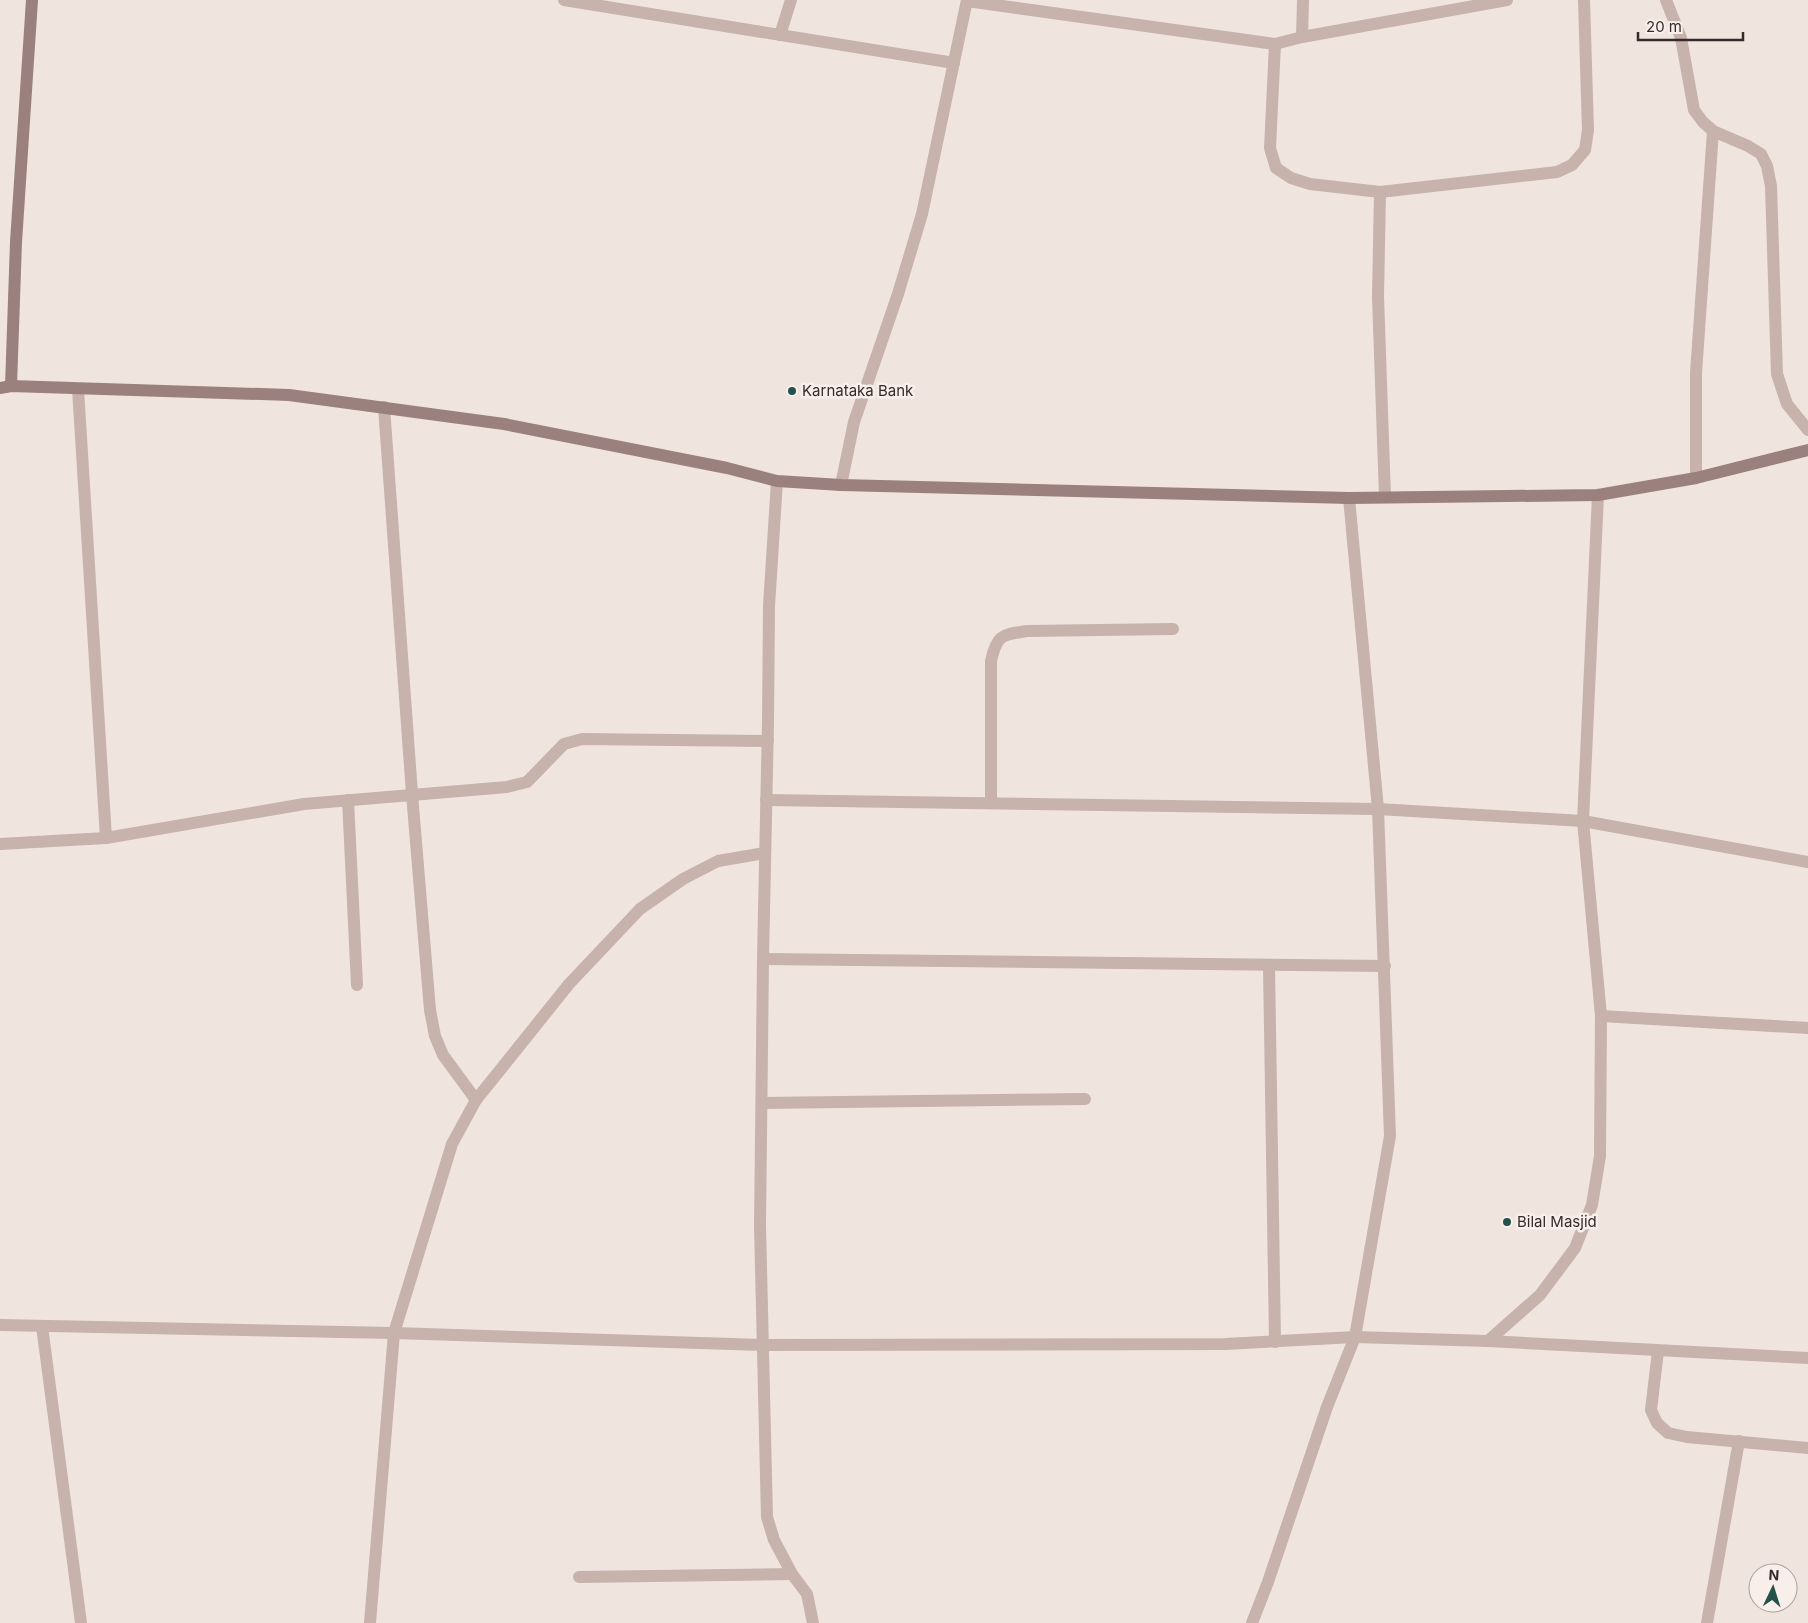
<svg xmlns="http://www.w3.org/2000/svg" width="1808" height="1623" viewBox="0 0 1808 1623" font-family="Inter,sans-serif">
<rect width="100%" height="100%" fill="#f0e4df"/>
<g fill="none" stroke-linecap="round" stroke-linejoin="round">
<g stroke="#c7b2ac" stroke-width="12">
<path d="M 564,0 L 954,63"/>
<path d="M 1666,0 L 1681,38 L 1694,110 L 1703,122 L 1713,131 L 1748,146 L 1761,154 L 1767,166 L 1771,186 L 1777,374 L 1787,404 L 1808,430"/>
<path d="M 967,1 L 1275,44 L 1302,37 L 1507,0"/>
<path d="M 780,35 L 791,0"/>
<path d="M 1302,37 L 1303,0"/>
<path d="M 1275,44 L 1270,148 L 1276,168 L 1291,178 L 1310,184 L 1380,192 L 1557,172 L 1572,165 L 1585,150 L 1588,130 L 1584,0"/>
<path d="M 1380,192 L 1378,297 L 1385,497"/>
<path d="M 78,389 L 106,838"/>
<path d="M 384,407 L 412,794 L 430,1010 L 435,1036 L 443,1055 L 476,1100"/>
<path d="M 1696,478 L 1696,373 L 1713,131"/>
<path d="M 777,481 L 769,606 L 768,722 L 763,959 L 760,1226 L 767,1517 L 774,1540 L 792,1574 L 807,1594 L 813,1623"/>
<path d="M 841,485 L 854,422 L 898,294 L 922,214 L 967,0"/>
<path d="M 348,800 L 357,985"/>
<path d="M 766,800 L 1378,809 L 1583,821 L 1808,862"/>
<path d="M 991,803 L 991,661 C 997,634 1002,635 1027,631 L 1173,629"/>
<path d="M 0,844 L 106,838 L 304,804 L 507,787 L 527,782 L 564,744 L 582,739 L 768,741"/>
<path d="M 763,959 L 1385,966"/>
<path d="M 1269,965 L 1275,1342"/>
<path d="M 1601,1016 L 1808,1028"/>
<path d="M 762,1103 L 1085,1099"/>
<path d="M 0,1325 L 394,1333 L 762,1345 L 1225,1344 L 1355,1337 L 1488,1341 L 1808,1358"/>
<path d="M 42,1326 L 81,1623"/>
<path d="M 1488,1341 L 1540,1295 L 1575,1248 L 1592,1205 L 1600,1156 L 1601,1016 L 1583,821 L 1598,495"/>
<path d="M 1658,1351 L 1651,1410 L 1657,1423 L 1668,1433 L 1687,1437 L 1808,1448"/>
<path d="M 579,1577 L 792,1574"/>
<path d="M 370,1623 L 394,1333 L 452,1144 L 476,1100 L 569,984 L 640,909 L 683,879 L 718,861 L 765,853"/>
<path d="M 1707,1623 L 1739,1441"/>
</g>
<path stroke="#c7b2ac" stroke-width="12" d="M 1252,1623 L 1268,1582 L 1327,1407 L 1355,1337 L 1390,1136 L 1378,809 L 1349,498"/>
<g stroke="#9a817d" stroke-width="12">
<path d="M 11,386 L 16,242 L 32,0"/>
<path d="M 0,388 L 11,386 L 289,395 L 504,424 L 727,468 L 777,481 L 841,485 L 1349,498 L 1598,495 L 1696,478 L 1808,450"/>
</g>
</g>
<g fill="#24524b" stroke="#f8efeb" stroke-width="2">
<circle cx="792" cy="391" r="5"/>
<circle cx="1507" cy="1222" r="5"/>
</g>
<g text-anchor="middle" stroke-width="5" stroke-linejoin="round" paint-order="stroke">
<g font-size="15" fill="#352b2a" stroke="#f8efeb" text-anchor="start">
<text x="802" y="396">Karnataka Bank</text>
<text x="1517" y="1227">Bilal Masjid</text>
</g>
</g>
<g transform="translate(1773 1588) rotate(4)"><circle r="24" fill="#f8efeb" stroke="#aaa19e"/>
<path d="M0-4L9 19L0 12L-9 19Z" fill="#24524b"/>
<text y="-8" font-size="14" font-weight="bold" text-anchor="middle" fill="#352b2a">N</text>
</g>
<path d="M1638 32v8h105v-8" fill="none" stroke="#352b2a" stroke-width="2.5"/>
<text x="1646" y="32" font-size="15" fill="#352b2a" stroke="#f8efeb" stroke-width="4" paint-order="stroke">20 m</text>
</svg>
